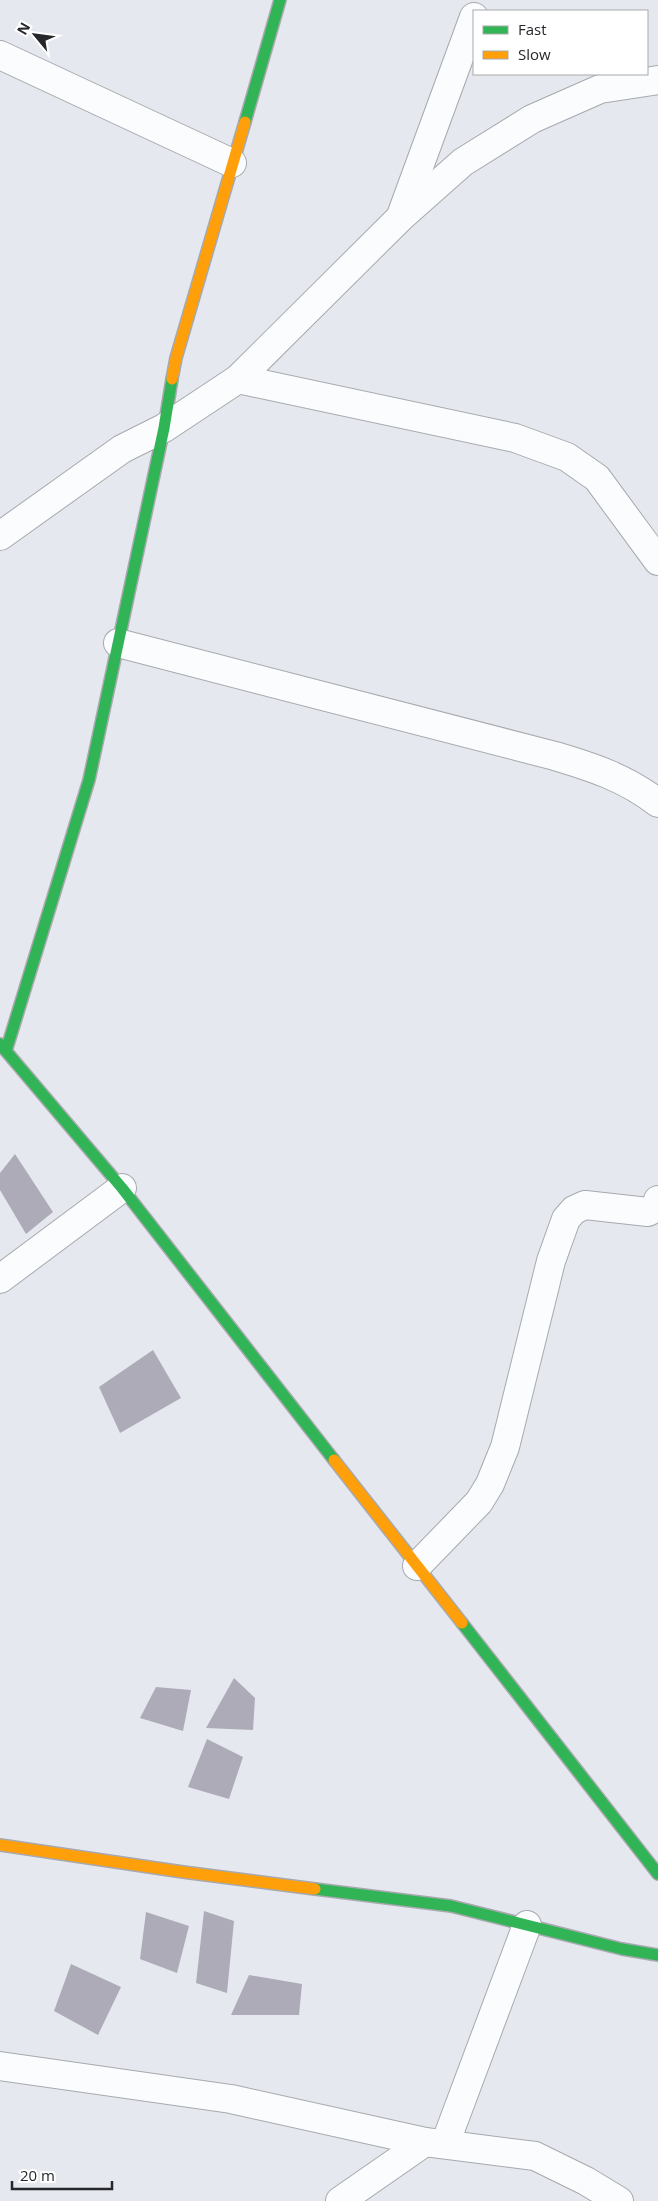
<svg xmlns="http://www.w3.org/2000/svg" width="658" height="2201" viewBox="0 0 658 2201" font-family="'Open Sans',sans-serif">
<rect width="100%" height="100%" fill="#e6e8ef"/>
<g fill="#aeabb9">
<path d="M 15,1154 L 53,1212 L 26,1234 L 0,1190 L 0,1173 Z"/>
<path d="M 153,1350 L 181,1398 L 120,1433 L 99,1387 Z"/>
<path d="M 234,1678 L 255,1698 L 253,1730 L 206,1728 Z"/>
<path d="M 156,1687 L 191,1690 L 183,1731 L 140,1718 Z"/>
<path d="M 207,1739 L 243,1757 L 229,1799 L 188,1787 Z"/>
<path d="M 204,1911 L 234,1921 L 227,1993 L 196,1983 Z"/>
<path d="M 146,1912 L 189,1926 L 177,1973 L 140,1959 Z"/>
<path d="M 71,1964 L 121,1987 L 98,2035 L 54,2011 Z"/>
<path d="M 249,1975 L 302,1984 L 299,2015 L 231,2015 Z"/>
</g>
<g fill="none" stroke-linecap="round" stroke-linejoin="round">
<g stroke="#a7a9ae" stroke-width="30">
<g id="street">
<path d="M 0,55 L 232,163"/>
<path d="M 402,213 L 474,17"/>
<path d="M 238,379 L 515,438 L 567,457 L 597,478 L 658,561"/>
<path d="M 0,536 L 122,449 L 164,428 L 238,379 L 401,217 L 463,162 L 532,119 L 600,89 L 658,80"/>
<path d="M 118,643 L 555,756 C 592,767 626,778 658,803"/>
<path d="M 0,1279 L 122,1188"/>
<path d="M 417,1566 L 479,1502 L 490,1484 L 505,1447 L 551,1261 L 566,1219 L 574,1210 L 585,1205 L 648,1212 L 656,1207 L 658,1200"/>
<path d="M 0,2066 L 231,2099 L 425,2142 L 535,2156 L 586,2181 L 619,2201"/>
<path d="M 445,2144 L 527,1925"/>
<path d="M 340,2201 L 425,2142"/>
</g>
</g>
<g stroke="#a7a9ae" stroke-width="14">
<g id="fast">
<path d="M 245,122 L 280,0"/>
<path d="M 0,1044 L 122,1188 L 334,1460"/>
<path d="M 6,1051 L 89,780 L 164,428 L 172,379"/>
<path d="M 462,1623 L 658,1874"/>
<path d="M 315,1889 L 451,1906 L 622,1949 L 658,1955"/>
</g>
</g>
<g stroke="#a7a9ae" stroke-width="14">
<g id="slow">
<path d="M 172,379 L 176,358 L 245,122"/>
<path d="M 334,1460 L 462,1623"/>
<path d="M 0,1845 L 183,1872 L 315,1889"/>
</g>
</g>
<use href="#street" stroke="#fbfcfd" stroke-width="28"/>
<use href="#fast" stroke="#30b455" stroke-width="11"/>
<use href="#slow" stroke="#ff9f0a" stroke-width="11"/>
</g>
<rect x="473" y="10" width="175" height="65" fill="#ffffff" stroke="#a8a9aa"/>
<rect x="483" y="26" width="25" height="8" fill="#30b455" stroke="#a8a9aa"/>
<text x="518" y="35" font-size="15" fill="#25272b">Fast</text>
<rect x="483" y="51" width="25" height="8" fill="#ff9f0a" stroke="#a8a9aa"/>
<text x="518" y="60" font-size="15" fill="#25272b">Slow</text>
<g transform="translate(35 35) rotate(299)" stroke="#ffffff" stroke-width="4" paint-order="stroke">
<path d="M0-4L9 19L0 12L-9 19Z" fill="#25272b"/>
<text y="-8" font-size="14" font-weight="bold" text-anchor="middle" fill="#25272b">N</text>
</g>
<path d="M12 2181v8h100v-8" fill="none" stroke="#25272b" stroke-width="2.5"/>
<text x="20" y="2181" font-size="15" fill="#25272b" stroke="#ffffff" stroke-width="4" paint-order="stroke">20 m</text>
</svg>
